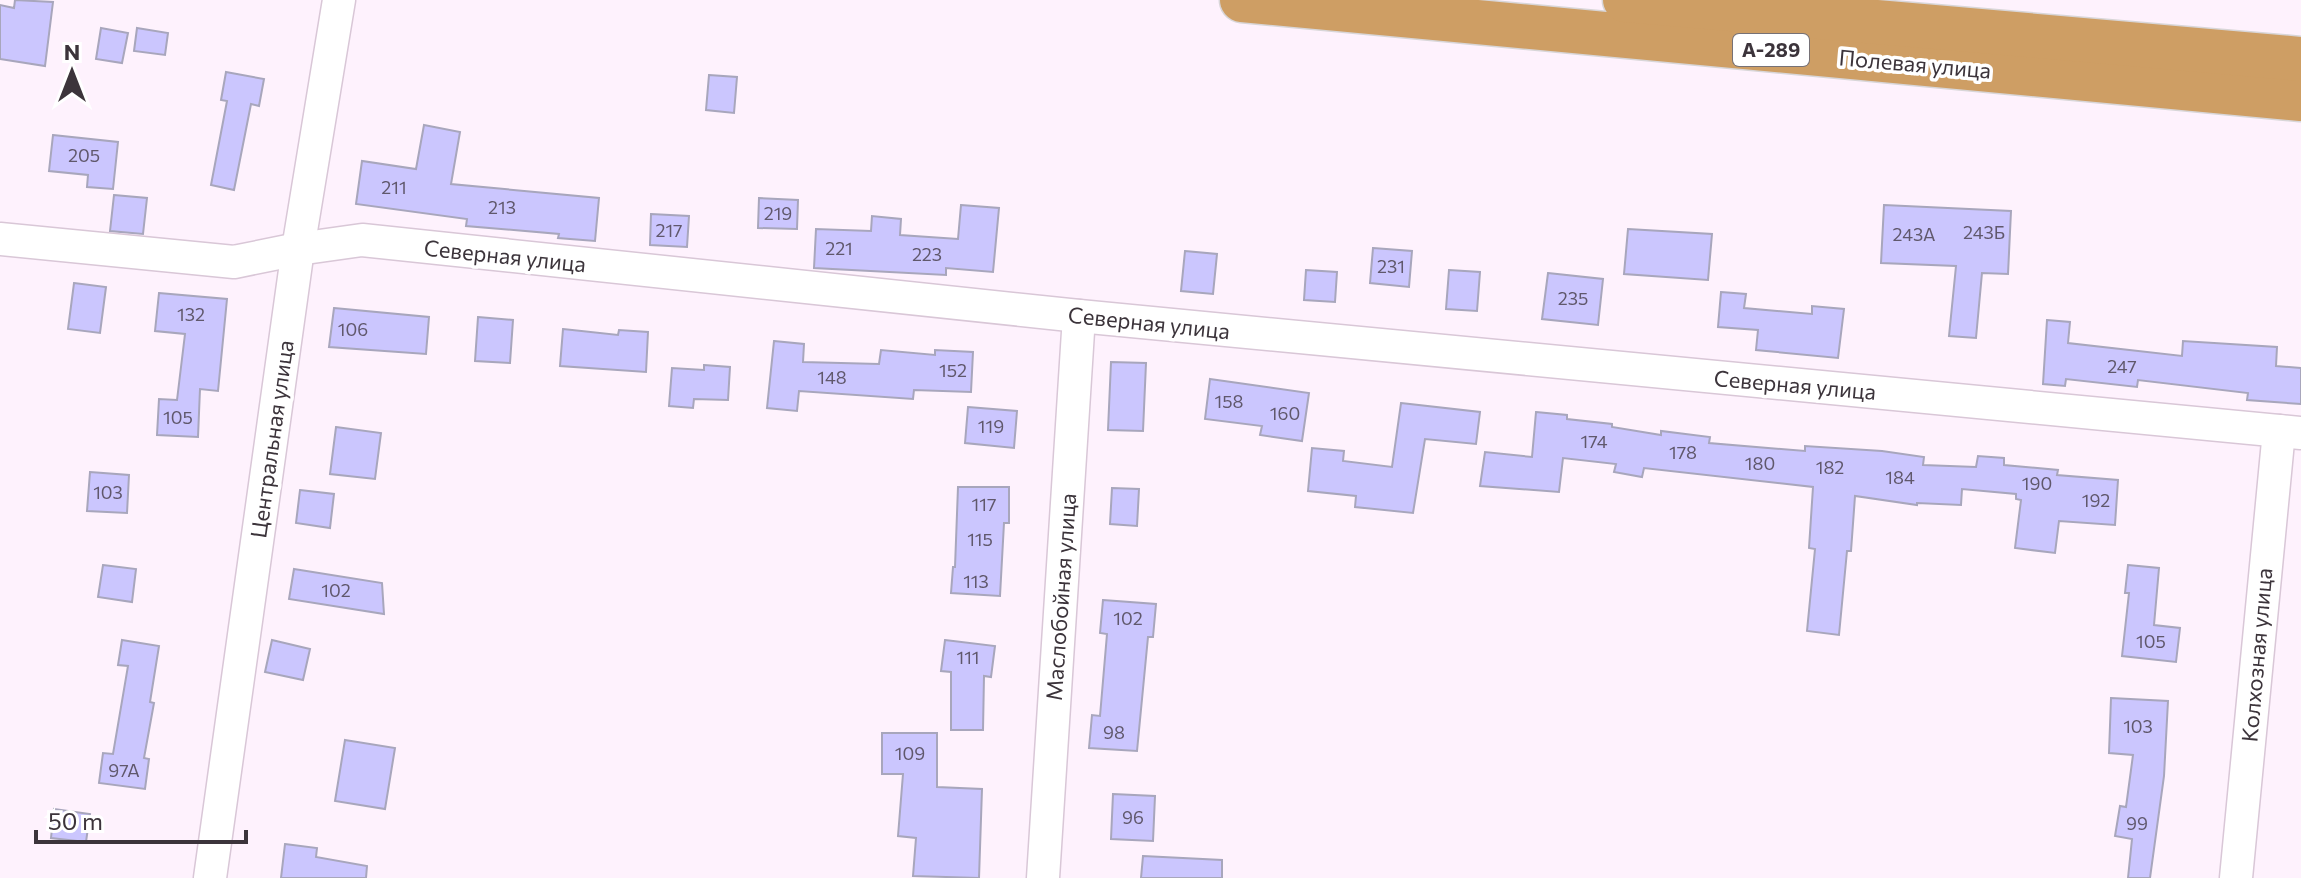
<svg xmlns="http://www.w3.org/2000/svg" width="2301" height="878" viewBox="0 0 2301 878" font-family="Commissioner,sans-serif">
<rect width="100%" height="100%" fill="#fef2fd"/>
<g fill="#cbc6fe" stroke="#a8a6bc" stroke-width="2">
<path d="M 15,0 L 53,2 L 45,66 L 0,59 L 0,5 L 14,8 Z"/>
<path d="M 101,28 L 128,33 L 122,63 L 96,59 Z"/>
<path d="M 137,28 L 168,33 L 165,55 L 134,51 Z"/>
<path d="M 226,72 L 264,79 L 259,106 L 251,104 L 234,190 L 211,185 L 227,101 L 221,100 Z"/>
<path d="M 709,75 L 737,77 L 734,113 L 706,110 Z"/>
<path d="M 424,125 L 460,132 L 451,184 L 599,198 L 595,241 L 558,238 L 559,234 L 466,226 L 467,219 L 356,204 L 362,161 L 416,169 Z"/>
<path d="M 53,135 L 118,142 L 113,189 L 87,187 L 88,175 L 49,171 Z"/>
<path d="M 114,195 L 147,198 L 143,234 L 110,231 Z"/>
<path d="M 759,198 L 798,200 L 797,229 L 758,228 Z"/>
<path d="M 961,205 L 999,208 L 993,272 L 946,268 L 946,275 L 814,268 L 816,229 L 871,231 L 872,216 L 901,219 L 900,235 L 958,239 Z"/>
<path d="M 1884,205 L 2011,211 L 2008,274 L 1982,273 L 1976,338 L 1949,336 L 1956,266 L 1881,263 Z"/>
<path d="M 651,214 L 689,216 L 687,247 L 650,245 Z"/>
<path d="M 1628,229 L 1712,234 L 1708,280 L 1624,274 Z"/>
<path d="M 1373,248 L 1412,251 L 1409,287 L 1370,283 Z"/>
<path d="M 1185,251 L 1217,254 L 1213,294 L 1181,291 Z"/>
<path d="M 1306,270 L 1337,272 L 1335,302 L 1304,300 Z"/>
<path d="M 1449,270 L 1480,272 L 1477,311 L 1446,309 Z"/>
<path d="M 1548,273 L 1603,279 L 1598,325 L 1542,319 Z"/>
<path d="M 74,283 L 106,287 L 100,333 L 68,329 Z"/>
<path d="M 1721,292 L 1746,294 L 1744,308 L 1812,314 L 1812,306 L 1844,309 L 1838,358 L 1756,350 L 1758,330 L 1718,327 Z"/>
<path d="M 159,293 L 227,299 L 218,391 L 200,389 L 198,437 L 157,435 L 159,399 L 177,400 L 185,334 L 155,331 Z"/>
<path d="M 334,308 L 429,317 L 426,354 L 329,347 Z"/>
<path d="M 478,317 L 513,320 L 510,363 L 475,361 Z"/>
<path d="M 2047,320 L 2070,322 L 2068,343 L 2182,356 L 2183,341 L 2277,347 L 2276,366 L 2301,368 L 2301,404 L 2247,400 L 2248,393 L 2138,380 L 2137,387 L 2066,379 L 2065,386 L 2043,384 Z"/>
<path d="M 563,329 L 618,335 L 619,330 L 648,332 L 646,372 L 560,366 Z"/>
<path d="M 774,341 L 804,344 L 803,362 L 879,364 L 881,350 L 935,355 L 935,350 L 973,352 L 971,392 L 914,390 L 913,399 L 799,391 L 797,411 L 767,408 Z"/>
<path d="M 1111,362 L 1146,363 L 1143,431 L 1108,430 Z"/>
<path d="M 704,365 L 730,367 L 728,400 L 694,399 L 693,408 L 669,406 L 672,368 L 704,370 Z"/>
<path d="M 1210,379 L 1309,393 L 1302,441 L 1260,435 L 1262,426 L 1205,419 Z"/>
<path d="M 1401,403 L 1480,412 L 1476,444 L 1425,439 L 1413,513 L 1355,507 L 1356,496 L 1308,491 L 1312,448 L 1344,451 L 1343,461 L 1392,467 Z"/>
<path d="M 968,407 L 1017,411 L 1014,448 L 965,443 Z"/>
<path d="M 1536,412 L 1567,415 L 1567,419 L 1612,424 L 1612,427 L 1661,435 L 1661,431 L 1710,437 L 1709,443 L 1805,451 L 1805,446 L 1882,451 L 1924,457 L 1923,465 L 1976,467 L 1978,456 L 2004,458 L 2004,465 L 2058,470 L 2057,475 L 2118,480 L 2115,525 L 2059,521 L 2055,553 L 2015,548 L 2021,500 L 2016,499 L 2016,494 L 1962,489 L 1961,505 L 1917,503 L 1917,505 L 1855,496 L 1851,551 L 1847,551 L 1839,635 L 1807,631 L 1815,549 L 1809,548 L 1813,487 L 1644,468 L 1642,477 L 1614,472 L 1616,464 L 1563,458 L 1559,492 L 1480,486 L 1485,452 L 1532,457 Z"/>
<path d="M 336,427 L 381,433 L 375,479 L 330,474 Z"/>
<path d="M 90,472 L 129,475 L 127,513 L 87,511 Z"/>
<path d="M 958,487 L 1009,487 L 1009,523 L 1004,523 L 1000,596 L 951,593 L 953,567 L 955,567 Z"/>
<path d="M 1112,488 L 1139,489 L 1137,526 L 1110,524 Z"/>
<path d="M 300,490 L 334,494 L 330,528 L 296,523 Z"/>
<path d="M 103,565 L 136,569 L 132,602 L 98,597 Z"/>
<path d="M 2128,565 L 2159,568 L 2154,625 L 2180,628 L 2176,662 L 2122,656 L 2129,593 L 2125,593 Z"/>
<path d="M 294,569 L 382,583 L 384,614 L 289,599 Z"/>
<path d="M 1103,600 L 1156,604 L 1153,637 L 1148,637 L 1137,751 L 1089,748 L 1092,715 L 1100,716 L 1107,634 L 1100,633 Z"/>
<path d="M 122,640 L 159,646 L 150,702 L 154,703 L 144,758 L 149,759 L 145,789 L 99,783 L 103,753 L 113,754 L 128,666 L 118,665 Z"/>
<path d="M 272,640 L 310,649 L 303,680 L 265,672 Z"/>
<path d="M 945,640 L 995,646 L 991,677 L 984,676 L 983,730 L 951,730 L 951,672 L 941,671 Z"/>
<path d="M 2111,698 L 2168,701 L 2164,776 L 2150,878 L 2128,878 L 2132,839 L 2115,836 L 2120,806 L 2126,807 L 2133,755 L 2109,753 Z"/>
<path d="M 882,733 L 937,733 L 937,787 L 982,789 L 979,878 L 913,876 L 916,838 L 898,836 L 903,774 L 882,774 Z"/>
<path d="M 345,740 L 395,748 L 385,809 L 335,801 Z"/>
<path d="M 1113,794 L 1155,796 L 1153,841 L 1111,839 Z"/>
<path d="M 54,809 L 90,814 L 86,842 L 51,838 Z"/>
<path d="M 285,844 L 317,848 L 316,857 L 367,866 L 366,878 L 281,878 Z"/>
<path d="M 1143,856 L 1222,860 L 1222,878 L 1141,878 Z"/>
</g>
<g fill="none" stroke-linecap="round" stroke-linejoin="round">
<g stroke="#d9c7d7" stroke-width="35">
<g id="minor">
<path d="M 0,239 L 234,262 L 298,249 L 362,240 L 1079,316 L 2301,433"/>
<path d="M 210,878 L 298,249 L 339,0"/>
<path d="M 1043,878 L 1079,316"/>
<path d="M 2236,878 L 2279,431"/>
</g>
</g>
<g stroke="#d8d6d8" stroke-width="47">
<g id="highway">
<path d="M 1242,0 L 2301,99"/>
<path d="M 1625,0 L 2301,59"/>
</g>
</g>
<use href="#minor" stroke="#fff" stroke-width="32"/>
<use href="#highway" stroke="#ce9e64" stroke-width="44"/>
</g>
<g text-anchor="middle" stroke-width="7" stroke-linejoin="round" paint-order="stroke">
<g font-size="18" fill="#60586c">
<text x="84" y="162">205</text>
<text x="394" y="194">211</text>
<text x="502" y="214">213</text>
<text x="778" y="220">219</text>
<text x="669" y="237">217</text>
<text x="1984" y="239">243Б</text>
<text x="1914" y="241">243А</text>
<text x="839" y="255">221</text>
<text x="927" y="261">223</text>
<text x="1391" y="273">231</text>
<text x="1573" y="305">235</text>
<text x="191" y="321">132</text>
<text x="353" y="336">106</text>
<text x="2122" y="373">247</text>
<text x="953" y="377">152</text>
<text x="832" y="384">148</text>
<text x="1229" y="408">158</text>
<text x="1285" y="420">160</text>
<text x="178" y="424">105</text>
<text x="991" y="433">119</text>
<text x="1594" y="448">174</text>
<text x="1683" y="459">178</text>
<text x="1760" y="470">180</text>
<text x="1830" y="474">182</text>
<text x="1900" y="484">184</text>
<text x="2037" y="490">190</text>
<text x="108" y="499">103</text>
<text x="2096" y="507">192</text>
<text x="984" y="511">117</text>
<text x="980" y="546">115</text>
<text x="976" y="588">113</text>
<text x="336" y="597">102</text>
<text x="1128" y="625">102</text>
<text x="2151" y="648">105</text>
<text x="968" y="664">111</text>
<text x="2138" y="733">103</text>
<text x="1114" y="739">98</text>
<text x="910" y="760">109</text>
<text x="124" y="777">97А</text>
<text x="1133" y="824">96</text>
<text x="2137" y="830">99</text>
</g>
<rect fill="#fff" stroke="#767176" stroke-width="2" x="1733" y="34" width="76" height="32" rx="6"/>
<g font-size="20" font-weight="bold" fill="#3c343b">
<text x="1771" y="57">А-289</text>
</g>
<g font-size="22" fill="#3c343b" stroke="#fff">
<text transform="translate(1915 64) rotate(5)" y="8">Полевая улица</text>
<text transform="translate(505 256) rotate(6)" y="8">Северная улица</text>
<text transform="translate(1149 323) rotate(6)" y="8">Северная улица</text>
<text transform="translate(1795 385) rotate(5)" y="8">Северная улица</text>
<text transform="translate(272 439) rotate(-82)" y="8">Центральная улица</text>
<text transform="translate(1061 597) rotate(-86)" y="8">Маслобойная улица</text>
<text transform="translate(2257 655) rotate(-85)" y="8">Колхозная улица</text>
</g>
</g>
<g transform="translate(72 72)" stroke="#ffffff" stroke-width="6" paint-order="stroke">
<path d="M0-6L14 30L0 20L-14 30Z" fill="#3c343b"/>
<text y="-12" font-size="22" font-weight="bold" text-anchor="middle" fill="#3c343b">N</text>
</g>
<path d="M36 830v12h210v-12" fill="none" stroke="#3c343b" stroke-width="4"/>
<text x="48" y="830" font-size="24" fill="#3c343b" stroke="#ffffff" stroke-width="6" paint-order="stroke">50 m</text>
</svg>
